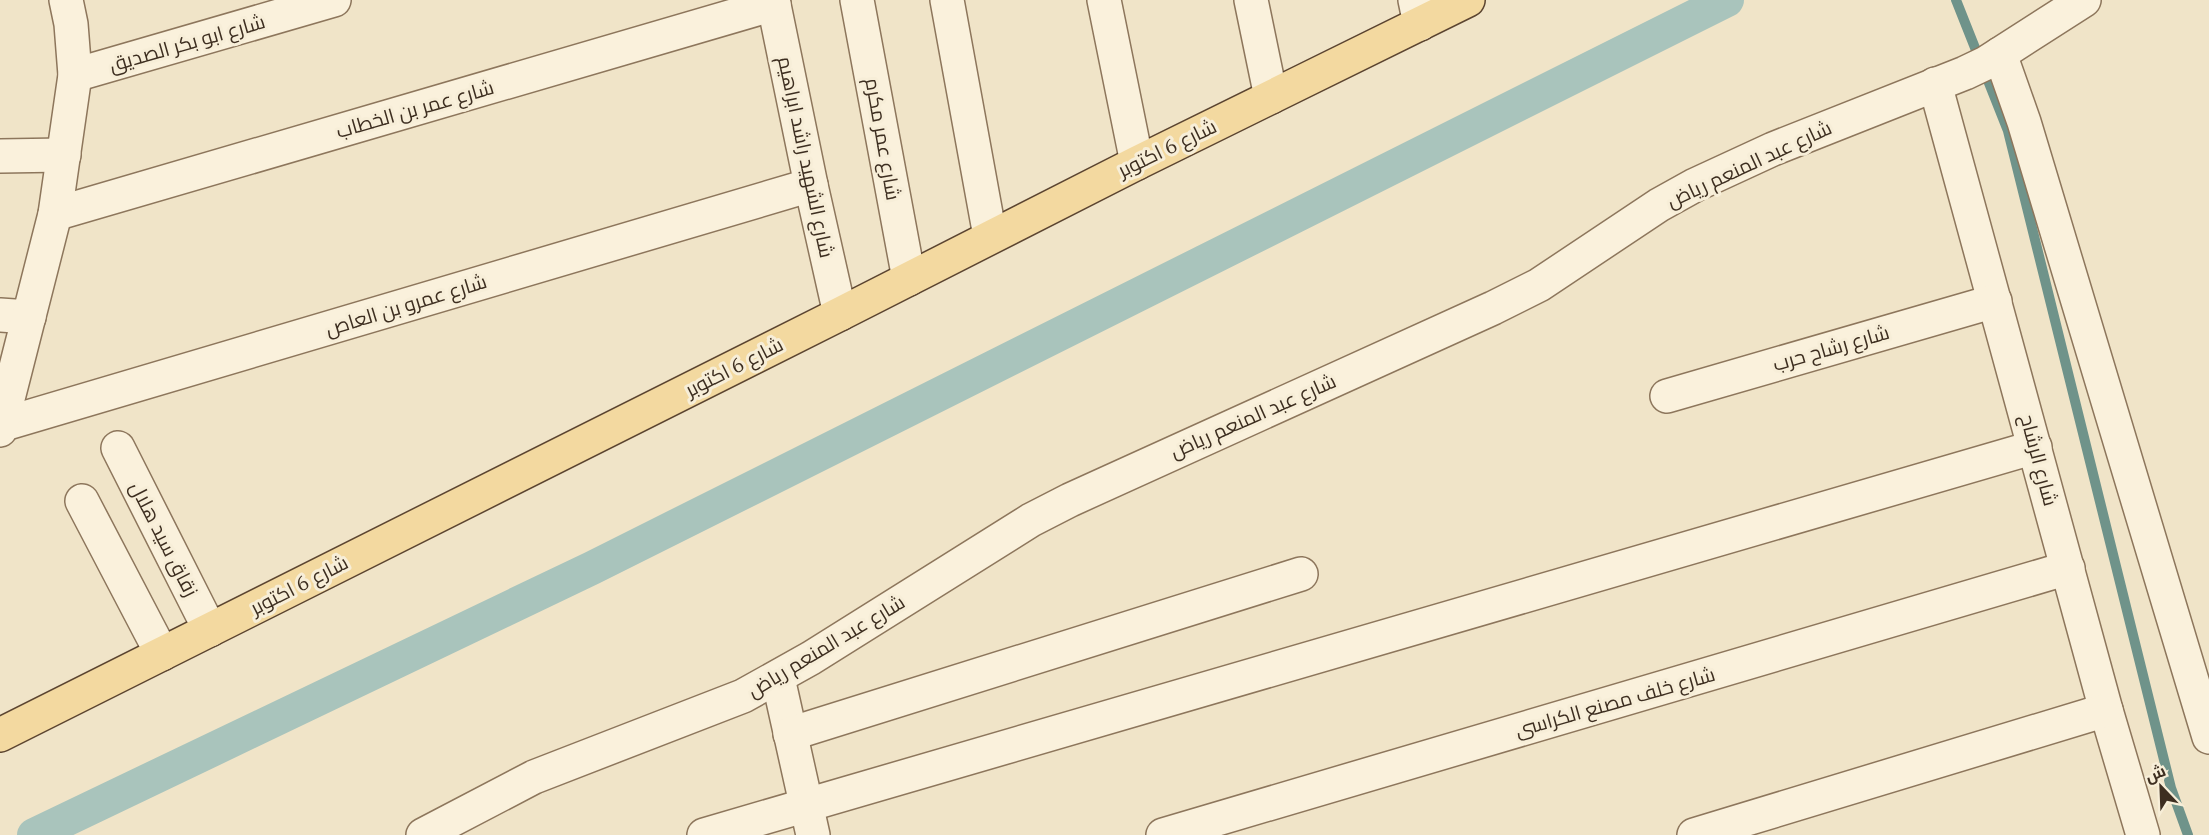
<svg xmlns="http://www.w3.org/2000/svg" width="2209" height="835" viewBox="0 0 2209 835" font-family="'IBM Plex Serif',Cairo,serif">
<rect width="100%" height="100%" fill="#f0e4c8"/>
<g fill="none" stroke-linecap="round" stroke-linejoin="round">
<path stroke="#6f938a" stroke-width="10" d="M 1956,0 L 2008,131 L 2171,788 L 2188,835"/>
<path stroke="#a9c4bc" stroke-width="34" d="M 34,835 L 592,568 L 1727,0"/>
<g stroke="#8d765c" stroke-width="36">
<g id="minor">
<path d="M 773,0 L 811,185 L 840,314"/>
<path d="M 857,0 L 909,279"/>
<path d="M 947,0 L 990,236"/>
<path d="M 1104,0 L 1137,163"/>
<path d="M 1251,0 L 1271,97"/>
<path d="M 1415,0 L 1420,24"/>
<path d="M 2000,54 L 2024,122 L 2209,737"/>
<path d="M 75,75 L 334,0"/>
<path d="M 1935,84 L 2106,710 L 2143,835"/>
<path d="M 0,156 L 64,155"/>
<path d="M 55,214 L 774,4"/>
<path d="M 0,315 L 29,317"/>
<path d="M 1667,396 L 1995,301"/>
<path d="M 1,425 L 811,185"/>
<path d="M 0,430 L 55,214 L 75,75 L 71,24 L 66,0"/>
<path d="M 118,448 L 210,630"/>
<path d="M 82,501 L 162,654"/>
<path d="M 778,678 L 813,835"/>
<path d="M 790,734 L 1301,574"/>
<path d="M 423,835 L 534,777 L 743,696 L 811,658 L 1031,520 L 1070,500 L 1493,308 L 1539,285 L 1659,205 L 1695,185 L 1773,149 L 1965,73 L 1986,63 L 2084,0"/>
<path d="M 704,835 L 2035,447"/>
<path d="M 1163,835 L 2068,568"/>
<path d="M 1694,835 L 2106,710"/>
</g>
</g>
<g stroke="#5b4430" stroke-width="36">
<path id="major" d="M 0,735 L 840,314 L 1137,163 L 1468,0"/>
</g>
<use href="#minor" stroke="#faf1dc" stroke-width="33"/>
<use href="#major" stroke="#f3d9a0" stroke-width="33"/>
</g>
<g text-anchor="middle" stroke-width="6" stroke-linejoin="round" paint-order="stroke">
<g font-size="20" fill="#3d2e20" stroke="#f7eed8">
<text transform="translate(187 43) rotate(-16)" y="7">شارع ابو بكر الصديق</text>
<text transform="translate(415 109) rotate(-16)" y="7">شارع عمر بن الخطاب</text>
<text transform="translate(883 139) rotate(80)" y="7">شارع عمر مكرم</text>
<text transform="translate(1167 148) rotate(-26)" y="7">شارع 6 اكتوبر</text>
<text transform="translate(806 157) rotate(78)" y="7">شارع الشهيد راشد ابراهيم</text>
<text transform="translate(1749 164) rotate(-25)" y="7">شارع عبد المنعم رياض</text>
<text transform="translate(406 305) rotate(-17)" y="7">شارع عمرو بن العاص</text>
<text transform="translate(1831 348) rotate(-16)" y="7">شارع رشاح حرب</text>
<text transform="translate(734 367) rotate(-27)" y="7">شارع 6 اكتوبر</text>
<text transform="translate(1253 416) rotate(-24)" y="7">شارع عبد المنعم رياض</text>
<text transform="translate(2039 460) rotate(75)" y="7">شارع الرشاح</text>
<text transform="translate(164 539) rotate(63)" y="7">زقاق سيد هلال</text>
<text transform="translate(299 585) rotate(-27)" y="7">شارع 6 اكتوبر</text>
<text transform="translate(826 646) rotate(-31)" y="7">شارع عبد المنعم رياض</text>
<text transform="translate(1615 702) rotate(-16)" y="7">شارع خلف مصنع الكراسى</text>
</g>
</g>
<g transform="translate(2161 787) rotate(337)" stroke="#f7eed8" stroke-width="4.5" paint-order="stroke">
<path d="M0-4.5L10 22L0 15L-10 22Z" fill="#3d2e20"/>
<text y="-9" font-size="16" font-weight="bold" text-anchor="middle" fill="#3d2e20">ش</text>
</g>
</svg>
